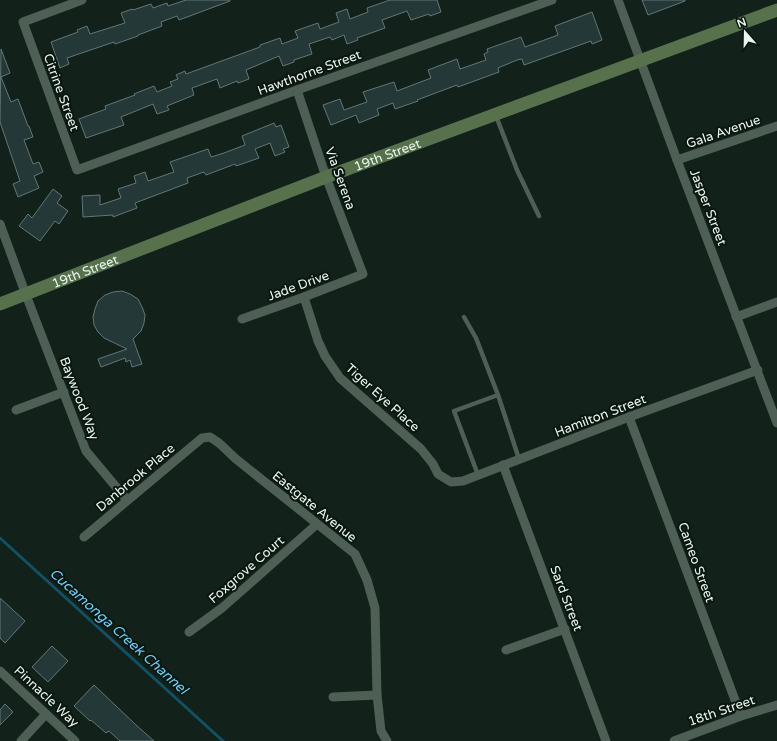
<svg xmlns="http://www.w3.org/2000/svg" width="777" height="741" viewBox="0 0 777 741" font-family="'Varela Round',sans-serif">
<rect width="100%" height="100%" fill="#122119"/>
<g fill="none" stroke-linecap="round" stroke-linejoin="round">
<path stroke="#125064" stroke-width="3" d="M 0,538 L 223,741"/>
</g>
<g fill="#253838" stroke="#627776">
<path d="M 186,0 L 230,0 L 230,1 L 179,20 L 177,16 L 161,22 L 162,26 L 138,35 L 138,36 L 115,44 L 114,42 L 67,58 L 69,64 L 60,68 L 51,42 L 78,32 L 77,30 L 87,26 L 90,34 L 125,23 L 121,13 L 132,9 L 133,10 L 151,4 L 153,8 L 167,3 L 168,6 Z"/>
<path d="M 390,0 L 437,0 L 441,12 L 430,16 L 429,14 L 411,20 L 407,11 L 382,20 L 385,28 L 357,38 L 358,40 L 347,44 L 344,35 L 332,40 L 330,37 L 309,44 L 312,54 L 294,60 L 294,62 L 283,66 L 279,56 L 246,70 L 249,79 L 238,83 L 237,81 L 220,88 L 217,79 L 192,88 L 194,95 L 167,106 L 169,110 L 157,114 L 153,104 L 121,117 L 124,125 L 86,138 L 79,119 L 106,109 L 105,106 L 135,95 L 134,94 L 154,86 L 157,92 L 172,86 L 170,82 L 178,79 L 176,75 L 185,71 L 186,74 L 260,47 L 260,45 L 280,38 L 282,44 L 298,38 L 295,31 L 318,23 L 320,29 L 339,22 L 336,13 L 347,9 L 350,19 L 368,12 L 367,8 Z"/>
<path d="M 642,0 L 685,0 L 685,1 L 648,15 Z"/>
<path d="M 592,12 L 602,40 L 592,44 L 591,41 L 524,65 L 522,59 L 517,60 L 498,68 L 499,72 L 458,87 L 457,85 L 417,100 L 418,101 L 395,109 L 393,103 L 377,109 L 379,115 L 359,123 L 356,115 L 331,125 L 323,105 L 340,99 L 344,110 L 367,102 L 363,92 L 394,82 L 397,91 L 431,78 L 428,70 L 457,59 L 460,69 L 486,60 L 484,54 L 488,52 L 487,49 L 521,37 L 525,47 L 539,42 L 558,35 L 555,26 Z"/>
<path d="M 1,49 L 10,73 L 1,77 L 11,102 L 18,99 L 28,126 L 29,126 L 33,137 L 24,140 L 33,164 L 39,162 L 43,172 L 34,176 L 39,188 L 18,197 L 13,184 L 20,181 L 0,122 Z"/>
<path d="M 274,123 L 276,127 L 281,125 L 289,147 L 283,149 L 285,152 L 275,156 L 270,143 L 255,149 L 259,158 L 236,166 L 235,164 L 206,175 L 204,172 L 187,178 L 188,183 L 135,203 L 137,208 L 113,217 L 113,215 L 83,217 L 82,196 L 100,195 L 100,205 L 121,198 L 118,189 L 136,183 L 134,176 L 145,172 L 148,181 L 174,172 L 170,162 L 208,149 L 211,157 L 224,153 L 245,145 L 242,136 Z"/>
<path d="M 53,189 L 62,196 L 57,203 L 68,211 L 59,224 L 55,221 L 40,241 L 19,226 L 28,214 L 32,218 Z"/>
<path d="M 122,291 L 130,294 L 138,299 L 142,307 L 145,315 L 144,323 L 141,331 L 133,339 L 142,364 L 132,367 L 130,360 L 126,362 L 125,358 L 101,367 L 98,359 L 127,349 L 104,338 L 98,332 L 94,325 L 93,317 L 95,309 L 98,301 L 105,295 L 113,292 Z"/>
<path d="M 0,598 L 25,621 L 5,643 L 0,638 Z"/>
<path d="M 52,646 L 68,661 L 48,682 L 32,667 Z"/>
<path d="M 94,685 L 136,725 L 154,741 L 120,741 L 109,731 L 106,733 L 91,720 L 90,721 L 74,706 Z"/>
<path d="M 5,704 L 13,712 L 0,725 L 0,710 Z"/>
</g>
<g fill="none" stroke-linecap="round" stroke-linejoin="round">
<g stroke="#4e5f56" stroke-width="4.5">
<path d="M 496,116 L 517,170 L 539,216"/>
<path d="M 464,317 L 476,338 L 498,395"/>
<path d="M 478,475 L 454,411 L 498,395 L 519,459"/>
</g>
<g stroke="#4e5f56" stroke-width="9">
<path d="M 82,0 L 23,22 L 77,170 L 297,90 L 552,0"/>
<path d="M 618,0 L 677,160 L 777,423"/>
<path d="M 677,160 L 777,126"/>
<path d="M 0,224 L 26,295 L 86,451 L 127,500"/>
<path d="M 304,297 L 318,341 L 325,356 L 340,378 L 421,449 L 433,464 L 438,474 L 451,482 L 463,481 L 629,417 L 758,370"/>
<path d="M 736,317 L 777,302"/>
<path d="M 242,319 L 304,297 L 363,274 L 326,177 L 297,90"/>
<path d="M 16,410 L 64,392"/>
<path d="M 629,417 L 741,716"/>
<path d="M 503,465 L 606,741"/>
<path d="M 84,537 L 202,438 L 210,437 L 219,443 L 236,459 L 355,554 L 367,580 L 375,608 L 377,695 L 381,731 L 387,741"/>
<path d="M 189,632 L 222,608 L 317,524"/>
<path d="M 506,650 L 565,629"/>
<path d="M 0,671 L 75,741"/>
<path d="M 333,697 L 377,695"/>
<path d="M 21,741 L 46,714"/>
<path d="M 674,741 L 741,716 L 777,705"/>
</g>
<path stroke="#56714b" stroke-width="13" id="s1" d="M 0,304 L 326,177 L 777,10"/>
</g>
<g text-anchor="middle" stroke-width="4" stroke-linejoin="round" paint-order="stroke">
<g font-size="13" fill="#ecf6f0" stroke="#091710">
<text transform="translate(309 72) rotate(-20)" y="5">Hawthorne Street</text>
<text transform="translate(62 92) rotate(70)" y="5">Citrine Street</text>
<text transform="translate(723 131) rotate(-19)" y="5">Gala Avenue</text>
<text dy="5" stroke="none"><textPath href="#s1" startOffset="415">19th Street</textPath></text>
<text transform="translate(341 178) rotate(70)" y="5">Via Serena</text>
<text transform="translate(709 207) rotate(69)" y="5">Jasper Street</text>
<text dy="5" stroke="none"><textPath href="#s1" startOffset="91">19th Street</textPath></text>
<text transform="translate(298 285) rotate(-20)" y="5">Jade Drive</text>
<text transform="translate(383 397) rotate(42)" y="5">Tiger Eye Place</text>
<text transform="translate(80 398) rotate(69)" y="5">Baywood Way</text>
<text transform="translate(600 415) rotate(-21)" y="5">Hamilton Street</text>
<text transform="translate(135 477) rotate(-40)" y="5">Danbrook Place</text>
<text transform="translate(315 506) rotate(39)" y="5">Eastgate Avenue</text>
<text transform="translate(697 562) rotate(70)" y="5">Cameo Street</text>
<text transform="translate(246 569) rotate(-41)" y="5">Foxgrove Court</text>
<text transform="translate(567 598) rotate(69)" y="5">Sard Street</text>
<text transform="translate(47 696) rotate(43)" y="5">Pinnacle Way</text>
<text transform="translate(721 710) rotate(-19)" y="5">18th Street</text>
</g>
<g font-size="14" font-style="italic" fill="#65d4fc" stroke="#091710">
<text transform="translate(119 631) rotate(42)" y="5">Cucamonga Creek Channel</text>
</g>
</g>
<g transform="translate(745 32) rotate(340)" stroke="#091710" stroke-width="3" paint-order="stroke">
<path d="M0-3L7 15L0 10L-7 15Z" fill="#ecf6f0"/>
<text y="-6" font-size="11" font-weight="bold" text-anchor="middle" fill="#ecf6f0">N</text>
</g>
</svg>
